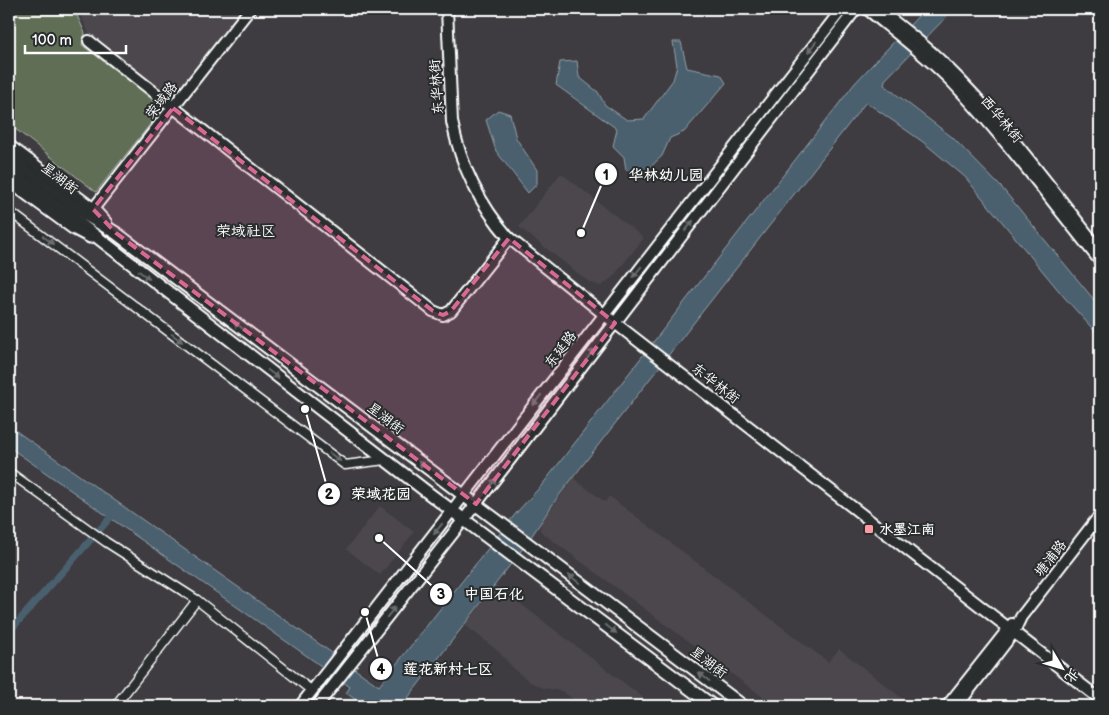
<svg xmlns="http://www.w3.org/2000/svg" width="1109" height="715" viewBox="0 0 1109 715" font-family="'Balsamiq Sans','LXGW WenKai TC',sans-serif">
<rect width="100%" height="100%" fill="#3e3c41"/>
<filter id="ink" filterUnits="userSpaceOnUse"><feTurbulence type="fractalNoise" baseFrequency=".02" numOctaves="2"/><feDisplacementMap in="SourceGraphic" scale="10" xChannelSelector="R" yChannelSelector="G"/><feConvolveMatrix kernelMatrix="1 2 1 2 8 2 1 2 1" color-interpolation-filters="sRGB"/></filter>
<g filter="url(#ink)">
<g fill="#4c474e">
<path d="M 78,9 L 244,9 L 171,102 L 90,36 Z"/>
<path d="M 561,173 L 644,238 L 612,278 L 601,286 L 589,282 L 519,227 Z"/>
<path d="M 573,478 L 605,502 L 609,496 L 828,662 L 839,649 L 912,706 L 775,706 L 540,531 L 541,523 Z"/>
<path d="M 380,506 L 414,532 L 380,575 L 346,549 Z"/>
<path d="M 496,585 L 654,706 L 582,706 L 562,691 L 543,688 L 530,682 L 516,671 L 498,651 L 465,625 Z"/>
</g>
<path fill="#606e57" stroke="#b0b6ab" d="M 9,9 L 74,9 L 85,33 L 82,45 L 164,107 L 96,192 L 9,124 Z"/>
<g fill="#4b606e" stroke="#93a0a8">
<path d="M 925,9 L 954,9 L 885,80 L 884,85 L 952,137 L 1002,188 L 1100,307 L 1100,337 L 1064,297 L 965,177 L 923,142 L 866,102 L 557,498 L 527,543 L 404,703 L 408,706 L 365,706 L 346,693 L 350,687 L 314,661 L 9,447 L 9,426 L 379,686 L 517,512 L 542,485 L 855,83 Z"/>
<path d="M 673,42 L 681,42 L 687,68 L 721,75 L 726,83 L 684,132 L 670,138 L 662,156 L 643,174 L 626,170 L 624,157 L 613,146 L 617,129 L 556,85 L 560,62 L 577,61 L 579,77 L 598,92 L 605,105 L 627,120 L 644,119 L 673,80 L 677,66 Z"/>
<path d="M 498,110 L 510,114 L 516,138 L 537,170 L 537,184 L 528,193 L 496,151 L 486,120 Z"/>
</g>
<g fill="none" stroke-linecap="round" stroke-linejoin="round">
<path stroke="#4b606e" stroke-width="7" d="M 9,632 L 110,518"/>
<g stroke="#fff" stroke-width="11">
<g id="street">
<path d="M 9,194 L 15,186"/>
<path d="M 9,211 L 345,465 L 385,460"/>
<path d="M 9,472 L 106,542 L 197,600 L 312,691"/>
<path d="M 115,706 L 197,600"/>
</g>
</g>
<g stroke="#fff" stroke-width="14">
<g id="secondary">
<path d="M 447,9 L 452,122 C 461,166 479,204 509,238 L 615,323 L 1100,699"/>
<path d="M 867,9 C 896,33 927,56 953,83 C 1006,139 1052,202 1100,261"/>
<path d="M 878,9 C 900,26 923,43 943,63 C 1001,119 1050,187 1100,250"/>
<path d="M 89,41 L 433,311 L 443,315 L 451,311 L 509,238"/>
<path d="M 93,209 L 250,9"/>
<path d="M 300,706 L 842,9"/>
<path d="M 317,706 L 476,504 L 856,9"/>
<path d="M 947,706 L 1012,624"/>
<path d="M 957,706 L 1014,632 L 1021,617 L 1100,515"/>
</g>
</g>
<g stroke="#fff" stroke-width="15">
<g id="primary">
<path d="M 9,146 L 93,209 L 106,223"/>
<path d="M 9,158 L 86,215 L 116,233 L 743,706"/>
<path d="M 9,169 L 431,495 L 713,706"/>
<path d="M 9,181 L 73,228 L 90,237"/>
</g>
</g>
<use href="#street" stroke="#2a2d2e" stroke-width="8"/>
<use href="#secondary" stroke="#2a2d2e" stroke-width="10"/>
<use href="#primary" stroke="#2a2d2e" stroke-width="11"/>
</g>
<defs><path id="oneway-solid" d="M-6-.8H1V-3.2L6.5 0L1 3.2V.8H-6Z" transform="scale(1.25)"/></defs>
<g fill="#6a6c6d">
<use href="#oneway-solid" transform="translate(812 47) rotate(127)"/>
<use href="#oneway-solid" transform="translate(689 226) rotate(-52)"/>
<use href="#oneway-solid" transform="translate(48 240) rotate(37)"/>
<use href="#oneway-solid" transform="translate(637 272) rotate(129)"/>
<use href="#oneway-solid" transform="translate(144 275) rotate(37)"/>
<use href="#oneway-solid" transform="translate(239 326) rotate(-143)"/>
<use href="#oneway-solid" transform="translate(177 338) rotate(37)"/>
<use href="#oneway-solid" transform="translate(590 355) rotate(-53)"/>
<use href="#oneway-solid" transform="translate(273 374) rotate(37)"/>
<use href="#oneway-solid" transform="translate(537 400) rotate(128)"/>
<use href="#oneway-solid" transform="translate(335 457) rotate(37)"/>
<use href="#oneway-solid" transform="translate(424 466) rotate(-143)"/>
<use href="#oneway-solid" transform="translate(492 484) rotate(-53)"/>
<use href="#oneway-solid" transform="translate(438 529) rotate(128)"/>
<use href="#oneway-solid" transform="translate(574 579) rotate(-143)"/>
<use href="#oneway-solid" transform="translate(391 612) rotate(-52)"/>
<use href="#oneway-solid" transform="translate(611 629) rotate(37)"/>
<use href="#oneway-solid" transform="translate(704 677) rotate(-143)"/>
</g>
</g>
<path fill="#d76994" fill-opacity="0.2" stroke="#d76994" stroke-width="4" stroke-dasharray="10 6" stroke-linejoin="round" d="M 173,108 L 433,311 L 443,315 L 451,311 L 509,238 L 615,323 L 476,504 L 116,233 L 93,209 Z"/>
<rect fill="#ff9aa2" stroke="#2a2d2e" stroke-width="2" x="864" y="524" width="10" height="10" rx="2.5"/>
<g text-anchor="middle" stroke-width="4" stroke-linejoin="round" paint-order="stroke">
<g font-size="14" fill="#fff" stroke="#2a2d2e">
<text transform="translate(436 87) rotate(-94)" y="5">东华林街</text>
<text transform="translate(161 100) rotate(-52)" y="5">荣域路</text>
<text transform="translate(1002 119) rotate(50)" y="5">西华林街</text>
<text transform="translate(60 178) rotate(37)" y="5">星湖街</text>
<text transform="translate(560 349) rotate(-52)" y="5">东延路</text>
<text transform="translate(716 383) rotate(38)" y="5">东华林街</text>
<text transform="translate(386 418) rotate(37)" y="5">星湖街</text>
<text transform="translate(1050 558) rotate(-52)" y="5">塘浦路</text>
<text transform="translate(709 662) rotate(37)" y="5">星湖街</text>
</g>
<g font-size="14" font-weight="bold" fill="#fff" stroke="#2a2d2e" text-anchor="start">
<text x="879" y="534">水墨江南</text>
</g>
<g font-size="15" fill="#fff" stroke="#2a2d2e">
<text x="246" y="236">荣域社区</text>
</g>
</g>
<path fill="none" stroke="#fff" stroke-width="2" d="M581 233L606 174M305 409L329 494M379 538L441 594M365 612L381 669"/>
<g fill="#fff" stroke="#2a2d2e" stroke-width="2">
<circle cx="581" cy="233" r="5"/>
<circle cx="305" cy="409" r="5"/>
<circle cx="379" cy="538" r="5"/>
<circle cx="365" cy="612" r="5"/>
<circle cx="606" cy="174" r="12"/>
<circle cx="329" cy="494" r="12"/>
<circle cx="441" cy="594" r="12"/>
<circle cx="381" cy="669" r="12"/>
</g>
<g font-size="15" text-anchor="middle" font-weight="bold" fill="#111">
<text x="606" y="180">1</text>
<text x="329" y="499">2</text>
<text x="441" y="599">3</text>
<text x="381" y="674">4</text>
</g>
<g font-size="15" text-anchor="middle" font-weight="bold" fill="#fff" stroke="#2a2d2e" stroke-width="4" stroke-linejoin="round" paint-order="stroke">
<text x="666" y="180">华林幼儿园</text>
<text x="381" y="499">荣域花园</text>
<text x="494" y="599">中国石化</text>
<text x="448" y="674">莲花新村七区</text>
</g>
<rect width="1109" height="715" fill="none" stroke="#2a2d2e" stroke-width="30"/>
<rect x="15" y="15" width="1079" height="685" fill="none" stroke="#fff" stroke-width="2" filter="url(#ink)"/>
<g transform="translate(1062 668) rotate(128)" stroke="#2a2d2e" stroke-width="4" paint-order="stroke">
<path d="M0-4L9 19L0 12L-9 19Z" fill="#ffffff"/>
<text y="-8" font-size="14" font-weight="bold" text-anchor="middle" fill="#ffffff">北</text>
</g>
<path d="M25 45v8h101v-8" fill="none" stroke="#ffffff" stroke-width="2.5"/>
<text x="32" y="45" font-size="15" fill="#ffffff" stroke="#2a2d2e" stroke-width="4" paint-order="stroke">100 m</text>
</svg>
